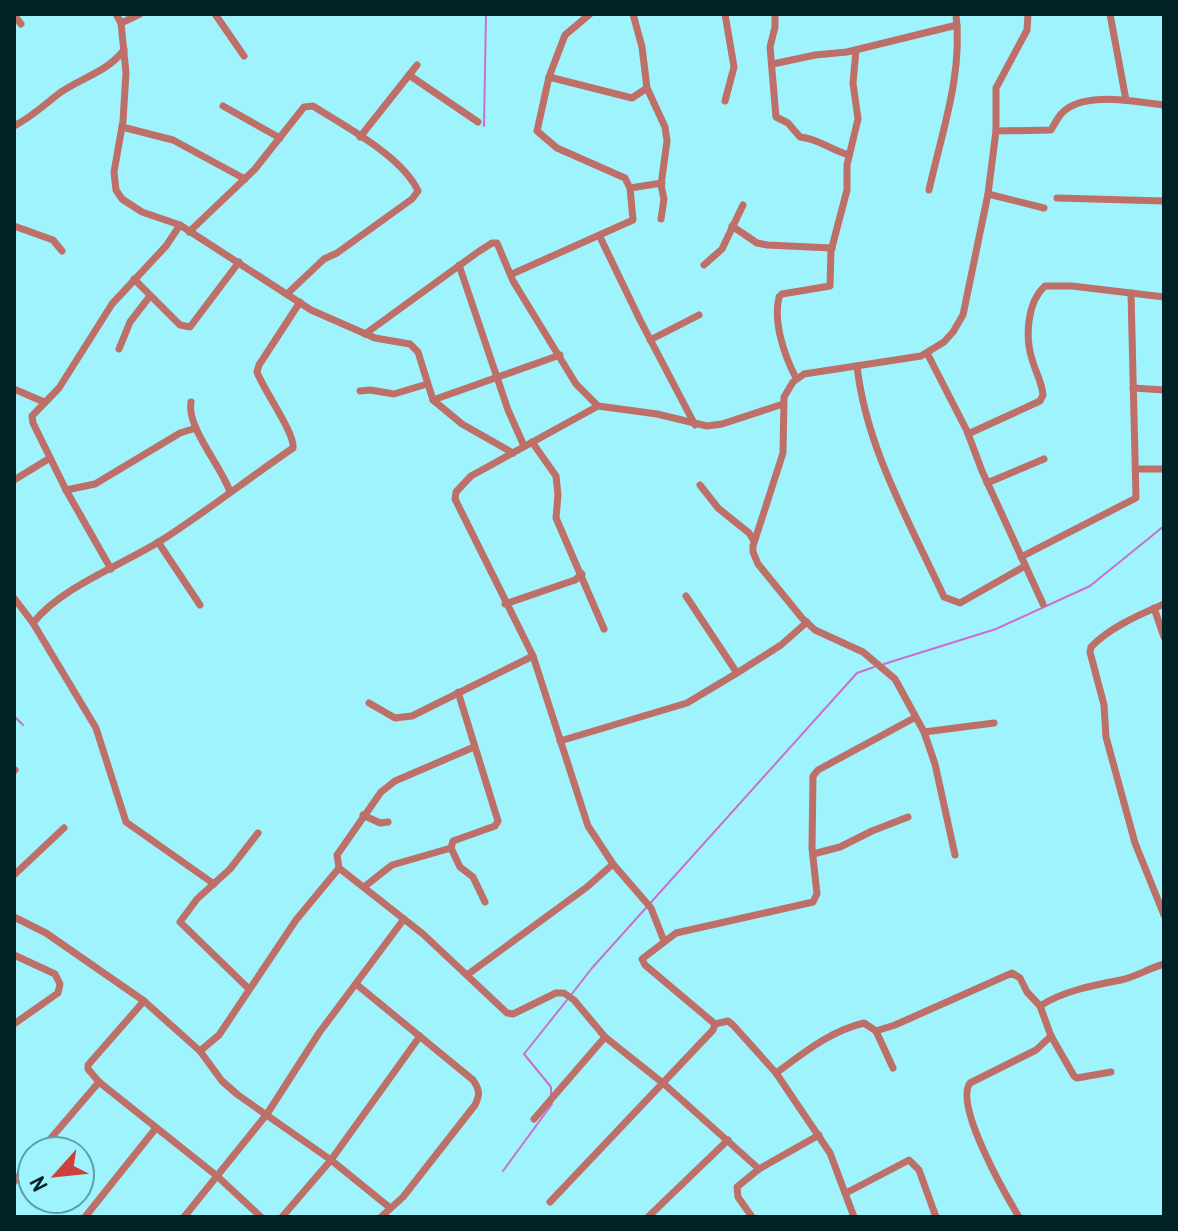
<svg xmlns="http://www.w3.org/2000/svg" width="1178" height="1231" viewBox="0 0 1178 1231" font-family="'Archivo Narrow',sans-serif">
<rect width="100%" height="100%" fill="#9ff3fd"/>
<g fill="none" stroke-linecap="round" stroke-linejoin="round">
<g stroke="#ca6fcd" stroke-width="2">
<path d="M 484,126 L 486,14"/>
<path d="M 884,664 L 996,629 L 1090,586 L 1164,526"/>
<path d="M 14,716 L 23,725"/>
<path d="M 571,995 L 592,968 L 857,673 L 874,667"/>
<path d="M 551,1094 L 551,1087 L 524,1054 L 567,1000"/>
<path d="M 503,1171 L 552,1104"/>
</g>
<g stroke="#be6f68" stroke-width="7">
<path d="M 116,14 L 121,23 L 126,73 L 123,121 L 114,172 L 116,190 L 122,199 L 142,212 L 180,225 L 311,310 L 375,338 L 410,344 L 418,352 L 433,400 L 462,424 L 513,453"/>
<path d="M 215,14 L 244,56"/>
<path d="M 633,14 L 642,47 L 647,88 L 665,127 L 667,141 L 661,185 L 664,199 L 661,219"/>
<path d="M 725,14 L 734,67 L 725,101"/>
<path d="M 775,14 L 775,27 L 770,47 L 776,117 L 788,123 L 800,137 C 820,139 830,150 849,155"/>
<path d="M 1110,14 L 1126,100"/>
<path d="M 14,15 L 21,24"/>
<path d="M 121,23 L 140,14"/>
<path d="M 773,64 L 815,55 L 847,52 L 957,25"/>
<path d="M 409,75 L 478,122"/>
<path d="M 549,77 L 632,98 L 647,88"/>
<path d="M 223,106 L 280,138"/>
<path d="M 14,126 C 32,117 45,104 61,92 C 83,77 107,72 124,50"/>
<path d="M 122,127 L 173,140 L 245,179"/>
<path d="M 996,131 L 1051,130 C 1054,125 1057,119 1061,114 C 1082,90 1136,102 1164,105"/>
<path d="M 360,137 L 417,65"/>
<path d="M 630,188 L 662,183"/>
<path d="M 929,190 C 942,131 963,75 956,14"/>
<path d="M 988,194 L 1044,208"/>
<path d="M 1057,198 L 1164,201"/>
<path d="M 14,226 L 53,240 L 62,251"/>
<path d="M 732,226 L 757,243 L 767,245 L 832,248"/>
<path d="M 189,232 L 255,169 L 304,107 L 313,106 C 344,126 402,156 418,191 L 412,199 L 337,253 L 324,259 L 287,294"/>
<path d="M 600,237 L 640,320 L 695,425"/>
<path d="M 459,265 L 508,410 L 524,446"/>
<path d="M 704,265 L 722,249 L 743,205"/>
<path d="M 512,274 L 633,220 L 630,188 L 625,178 L 557,148 L 537,131 L 549,77 L 565,35 L 590,14"/>
<path d="M 134,279 L 180,325 L 190,327 L 239,262"/>
<path d="M 365,334 L 478,252 L 492,243 L 497,243 L 513,281 L 576,384 L 598,406"/>
<path d="M 650,340 L 699,315"/>
<path d="M 119,349 L 130,322 L 150,296"/>
<path d="M 927,353 L 967,431 L 982,471 L 1043,604"/>
<path d="M 857,366 C 866,448 910,523 944,597 L 960,603 L 1025,566"/>
<path d="M 796,378 C 784,355 773,322 779,297 L 782,294 L 830,286 L 831,251 L 847,190 L 847,165 L 858,119 L 853,83 L 856,50"/>
<path d="M 1133,388 L 1164,390"/>
<path d="M 14,389 L 44,402"/>
<path d="M 360,391 L 370,390 L 394,394 L 427,384"/>
<path d="M 433,400 L 560,355"/>
<path d="M 191,402 C 186,427 222,467 230,492"/>
<path d="M 968,434 L 1040,401 L 1043,395 C 1042,382 1035,371 1032,359 C 1025,337 1027,302 1045,286 L 1072,286 L 1164,297"/>
<path d="M 532,442 L 556,476 L 558,495 L 556,518 L 604,629"/>
<path d="M 1136,469 L 1164,469"/>
<path d="M 14,480 L 50,458"/>
<path d="M 987,483 L 1044,459"/>
<path d="M 700,485 L 718,508 L 749,533 L 754,541"/>
<path d="M 66,490 L 95,484 L 180,433 L 196,428"/>
<path d="M 158,542 L 200,605"/>
<path d="M 1021,557 L 1136,498 L 1131,293"/>
<path d="M 111,569 L 66,490 L 33,423 L 32,416 L 59,388 L 112,304 L 166,246 L 180,225"/>
<path d="M 686,596 L 737,673 L 781,645 L 807,622"/>
<path d="M 14,598 L 33,623 L 96,728 L 126,822 L 214,884"/>
<path d="M 505,604 L 575,580 L 582,574"/>
<path d="M 1164,604 C 1139,615 1110,627 1091,647 L 1090,652 L 1104,705 L 1106,737 L 1135,843 L 1164,915"/>
<path d="M 1154,608 L 1164,637"/>
<path d="M 33,623 C 61,587 122,565 162,540 C 207,511 249,478 293,448 C 295,433 264,391 257,372 L 259,365 L 300,302"/>
<path d="M 369,703 L 395,718 L 412,716 L 533,656"/>
<path d="M 924,732 L 994,723"/>
<path d="M 560,741 L 687,703 L 737,673"/>
<path d="M 474,747 L 395,781 L 381,792 L 337,855 L 339,868 L 423,934 L 507,1013 L 513,1014 L 556,993 L 564,993 L 574,1000 L 605,1037 L 664,1084 L 759,1169 L 737,1187 L 738,1197 L 752,1217"/>
<path d="M 14,771 L 15,770"/>
<path d="M 363,815 L 380,823 L 388,822"/>
<path d="M 451,848 L 460,867 L 473,877 L 485,902"/>
<path d="M 813,854 L 840,847 L 872,831 L 908,817"/>
<path d="M 955,855 L 935,764 L 924,732 L 895,679 L 863,652 L 815,630 L 802,618 L 758,564 L 753,552 L 753,546 L 783,453 L 784,397 L 793,382 L 804,374 L 921,356 L 944,342 L 953,332 L 963,315 L 988,194 L 996,131 L 996,88 L 1027,30 L 1028,14"/>
<path d="M 14,875 L 64,828"/>
<path d="M 364,887 L 392,865 L 451,848 L 453,841 L 495,826 L 498,821 L 458,692"/>
<path d="M 14,917 L 46,933 L 144,1001 L 200,1051 L 222,1081 L 238,1095 L 331,1160 L 389,1207"/>
<path d="M 664,941 L 651,908 L 613,864 L 588,826 L 533,656 L 455,499 L 456,492 L 471,476 L 598,406 L 657,414 L 707,426 L 722,424 L 783,404"/>
<path d="M 14,955 L 55,974 L 60,984 L 58,993 L 14,1024"/>
<path d="M 467,975 L 587,887 L 613,864"/>
<path d="M 356,984 L 473,1080 C 480,1090 480,1095 475,1105 L 403,1197 L 381,1217"/>
<path d="M 249,989 L 180,922 L 197,899 L 230,869 L 258,833"/>
<path d="M 144,1001 L 88,1065 L 88,1069 L 99,1082 L 217,1176 L 261,1217"/>
<path d="M 1040,1006 C 1063,991 1094,985 1121,980 C 1136,977 1149,968 1164,964"/>
<path d="M 715,1024 L 645,965 L 642,959 L 676,933 L 813,902 L 817,894 L 812,848 L 813,776 L 818,770 L 914,718"/>
<path d="M 876,1031 L 893,1068"/>
<path d="M 200,1051 L 219,1035 L 296,920 L 339,868"/>
<path d="M 776,1073 L 830,1153 L 854,1217"/>
<path d="M 534,1119 L 605,1037"/>
<path d="M 40,1151 L 99,1082"/>
<path d="M 759,1169 L 819,1135"/>
<path d="M 14,1182 L 32,1160"/>
<path d="M 846,1193 L 909,1160 L 919,1170 L 936,1217"/>
<path d="M 550,1202 L 713,1030 L 715,1024 L 728,1021 L 733,1025 L 776,1073 C 804,1053 830,1031 864,1023 L 876,1031 L 895,1025 L 1012,973 L 1020,978 L 1027,992 L 1040,1006 L 1051,1036 L 1074,1076 L 1077,1078 L 1111,1072"/>
<path d="M 85,1217 L 156,1128"/>
<path d="M 184,1217 L 267,1114 L 319,1033 L 404,919"/>
<path d="M 282,1217 L 331,1160 L 420,1036"/>
<path d="M 648,1217 L 728,1140"/>
<path d="M 1019,1217 C 1005,1194 954,1105 970,1083 L 1036,1050 L 1051,1036"/>
</g>
</g>
<rect width="1178" height="1231" fill="none" stroke="#002125" stroke-width="32"/>
<g transform="translate(56 1175) rotate(243)"><circle r="38" fill="#9ff3fd" stroke="#5f9fa7" stroke-width="2"/>
<path d="M0-6L14 30L0 20L-14 30Z" fill="#ce403c"/>
<text y="-12" font-size="22" font-weight="bold" text-anchor="middle" fill="#002125">N</text>
</g>
</svg>
